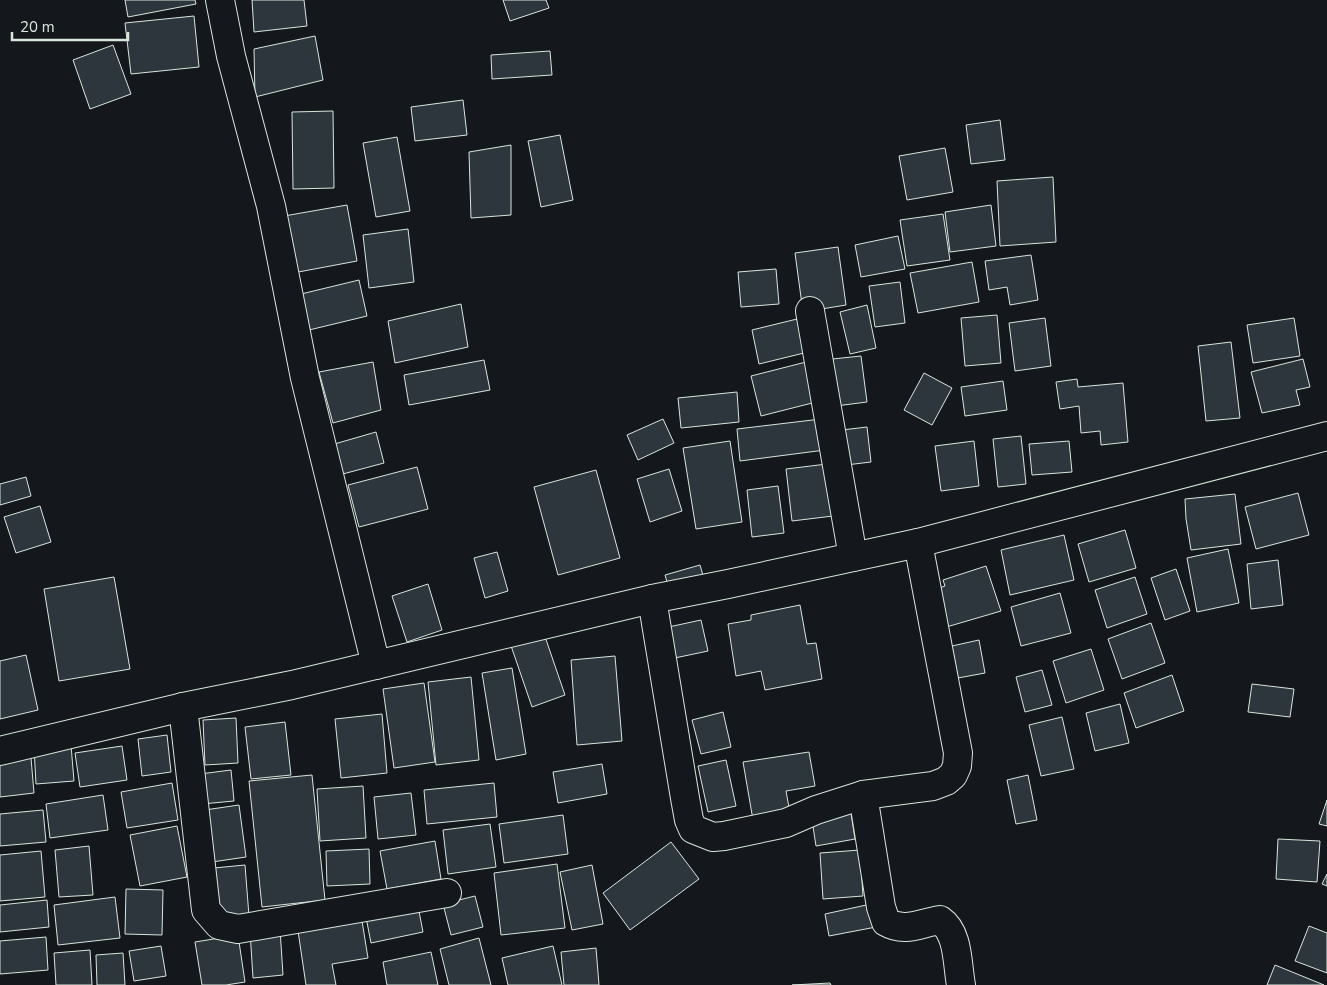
<svg xmlns="http://www.w3.org/2000/svg" width="1327" height="985" viewBox="0 0 1327 985" font-family="'Nunito Sans',sans-serif">
<rect width="100%" height="100%" fill="#14181c"/>
<g fill="#2c363c" stroke="#d8e6dc">
<path d="M 125,0 L 195,0 L 196,4 L 128,17 Z"/>
<path d="M 252,0 L 304,0 L 307,26 L 254,32 Z"/>
<path d="M 503,0 L 546,0 L 549,8 L 510,21 Z"/>
<path d="M 194,16 L 199,67 L 131,74 L 125,23 Z"/>
<path d="M 315,36 L 323,80 L 255,97 L 254,49 Z"/>
<path d="M 113,45 L 131,94 L 90,109 L 73,60 Z"/>
<path d="M 550,51 L 552,75 L 492,79 L 491,55 Z"/>
<path d="M 463,100 L 467,135 L 415,141 L 411,107 Z"/>
<path d="M 333,111 L 334,188 L 293,189 L 292,112 Z"/>
<path d="M 1000,120 L 1005,160 L 971,164 L 966,125 Z"/>
<path d="M 560,135 L 573,200 L 541,207 L 528,141 Z"/>
<path d="M 397,137 L 410,211 L 376,217 L 363,143 Z"/>
<path d="M 511,145 L 511,215 L 471,218 L 469,152 Z"/>
<path d="M 945,148 L 953,192 L 907,200 L 899,156 Z"/>
<path d="M 1053,177 L 1056,242 L 1000,246 L 997,181 Z"/>
<path d="M 347,205 L 357,261 L 293,273 L 284,216 Z"/>
<path d="M 991,205 L 996,246 L 950,252 L 945,212 Z"/>
<path d="M 943,214 L 950,260 L 907,266 L 900,220 Z"/>
<path d="M 408,229 L 414,282 L 369,288 L 363,235 Z"/>
<path d="M 898,236 L 905,269 L 861,277 L 855,245 Z"/>
<path d="M 838,247 L 846,305 L 803,312 L 795,253 Z"/>
<path d="M 1031,255 L 1038,300 L 1010,305 L 1007,287 L 989,290 L 985,261 Z"/>
<path d="M 972,262 L 979,302 L 918,313 L 910,273 Z"/>
<path d="M 776,269 L 779,304 L 741,307 L 738,272 Z"/>
<path d="M 359,280 L 367,316 L 305,331 L 297,295 Z"/>
<path d="M 900,282 L 905,323 L 875,327 L 869,286 Z"/>
<path d="M 461,304 L 468,347 L 395,363 L 388,321 Z"/>
<path d="M 867,305 L 876,348 L 850,354 L 840,312 Z"/>
<path d="M 997,315 L 1001,363 L 965,366 L 961,318 Z"/>
<path d="M 1045,318 L 1051,366 L 1015,371 L 1009,323 Z"/>
<path d="M 1294,318 L 1300,356 L 1253,363 L 1247,325 Z"/>
<path d="M 797,319 L 804,353 L 759,364 L 752,330 Z"/>
<path d="M 1231,342 L 1240,418 L 1206,421 L 1198,346 Z"/>
<path d="M 861,356 L 867,402 L 828,407 L 823,360 Z"/>
<path d="M 1303,359 L 1310,387 L 1296,390 L 1300,405 L 1262,413 L 1251,372 Z"/>
<path d="M 484,360 L 490,390 L 409,405 L 404,375 Z"/>
<path d="M 810,361 L 820,401 L 761,416 L 751,376 Z"/>
<path d="M 373,362 L 381,410 L 333,423 L 319,372 Z"/>
<path d="M 924,373 L 952,388 L 932,425 L 904,410 Z"/>
<path d="M 1077,379 L 1078,387 L 1123,383 L 1128,442 L 1101,445 L 1100,431 L 1081,433 L 1079,406 L 1060,409 L 1056,382 Z"/>
<path d="M 1003,381 L 1007,410 L 965,416 L 961,387 Z"/>
<path d="M 737,392 L 739,422 L 681,428 L 678,398 Z"/>
<path d="M 663,419 L 674,443 L 638,460 L 627,435 Z"/>
<path d="M 821,419 L 825,450 L 740,461 L 737,429 Z"/>
<path d="M 867,427 L 871,462 L 846,465 L 842,430 Z"/>
<path d="M 376,432 L 384,463 L 339,475 L 331,445 Z"/>
<path d="M 1021,436 L 1026,484 L 998,487 L 993,439 Z"/>
<path d="M 730,441 L 742,522 L 696,529 L 683,448 Z"/>
<path d="M 974,441 L 979,486 L 941,491 L 935,446 Z"/>
<path d="M 1069,441 L 1072,472 L 1032,475 L 1029,444 Z"/>
<path d="M 827,464 L 833,516 L 792,521 L 786,469 Z"/>
<path d="M 417,467 L 428,509 L 359,527 L 348,485 Z"/>
<path d="M 669,469 L 682,511 L 650,522 L 637,479 Z"/>
<path d="M 596,470 L 620,558 L 558,575 L 534,487 Z"/>
<path d="M 26,477 L 31,496 L 0,505 L 0,484 Z"/>
<path d="M 778,486 L 784,533 L 752,537 L 747,490 Z"/>
<path d="M 1298,493 L 1309,535 L 1256,549 L 1245,507 Z"/>
<path d="M 1235,494 L 1241,544 L 1191,550 L 1186,519 L 1185,499 Z"/>
<path d="M 40,506 L 51,542 L 16,553 L 4,517 Z"/>
<path d="M 1125,530 L 1136,568 L 1089,582 L 1078,544 Z"/>
<path d="M 1064,535 L 1074,580 L 1010,595 L 1001,550 Z"/>
<path d="M 1228,549 L 1239,603 L 1197,612 L 1187,558 Z"/>
<path d="M 497,552 L 508,591 L 485,598 L 474,558 Z"/>
<path d="M 1278,560 L 1283,605 L 1251,609 L 1247,564 Z"/>
<path d="M 700,565 L 704,579 L 669,589 L 665,575 Z"/>
<path d="M 986,566 L 1001,611 L 943,628 L 931,591 L 945,586 L 943,580 Z"/>
<path d="M 1176,569 L 1190,611 L 1165,620 L 1151,578 Z"/>
<path d="M 114,577 L 130,669 L 59,681 L 44,589 Z"/>
<path d="M 1135,577 L 1147,614 L 1107,628 L 1095,590 Z"/>
<path d="M 428,584 L 442,630 L 407,642 L 392,596 Z"/>
<path d="M 1060,593 L 1071,633 L 1021,646 L 1011,607 Z"/>
<path d="M 800,605 L 807,644 L 816,643 L 822,679 L 765,690 L 761,671 L 736,676 L 728,624 L 751,620 L 751,615 Z"/>
<path d="M 701,620 L 708,651 L 670,659 L 664,628 Z"/>
<path d="M 1151,623 L 1165,663 L 1122,679 L 1108,639 Z"/>
<path d="M 541,625 L 565,695 L 532,707 L 508,637 Z"/>
<path d="M 979,640 L 985,673 L 958,678 L 952,646 Z"/>
<path d="M 1091,649 L 1104,690 L 1066,703 L 1053,661 Z"/>
<path d="M 26,655 L 38,710 L 0,719 L 0,661 Z"/>
<path d="M 615,656 L 622,741 L 577,745 L 571,660 Z"/>
<path d="M 512,668 L 526,754 L 496,760 L 482,673 Z"/>
<path d="M 1042,670 L 1052,705 L 1025,712 L 1016,677 Z"/>
<path d="M 1172,675 L 1184,711 L 1136,728 L 1124,693 Z"/>
<path d="M 471,677 L 479,760 L 436,765 L 428,682 Z"/>
<path d="M 424,683 L 435,762 L 394,768 L 383,689 Z"/>
<path d="M 1252,684 L 1294,689 L 1290,717 L 1248,712 Z"/>
<path d="M 1120,704 L 1129,743 L 1095,751 L 1086,713 Z"/>
<path d="M 723,712 L 731,747 L 701,754 L 692,720 Z"/>
<path d="M 382,714 L 387,773 L 341,778 L 335,719 Z"/>
<path d="M 1062,717 L 1074,769 L 1041,776 L 1029,725 Z"/>
<path d="M 236,718 L 238,763 L 205,765 L 203,720 Z"/>
<path d="M 285,722 L 291,775 L 251,779 L 245,727 Z"/>
<path d="M 167,735 L 171,772 L 142,776 L 138,739 Z"/>
<path d="M 71,745 L 74,781 L 36,784 L 34,748 Z"/>
<path d="M 122,746 L 127,780 L 80,787 L 75,753 Z"/>
<path d="M 809,752 L 815,786 L 786,791 L 790,813 L 753,820 L 743,762 Z"/>
<path d="M 31,758 L 34,793 L 0,797 L 0,761 Z"/>
<path d="M 726,760 L 736,806 L 708,812 L 698,766 Z"/>
<path d="M 602,764 L 607,794 L 558,803 L 553,772 Z"/>
<path d="M 231,770 L 234,801 L 202,804 L 200,774 Z"/>
<path d="M 312,775 L 325,900 L 262,907 L 249,781 Z"/>
<path d="M 1028,775 L 1037,820 L 1016,824 L 1007,780 Z"/>
<path d="M 172,783 L 178,820 L 127,828 L 121,792 Z"/>
<path d="M 494,783 L 497,817 L 427,824 L 424,790 Z"/>
<path d="M 363,786 L 366,838 L 320,841 L 317,789 Z"/>
<path d="M 411,793 L 416,835 L 378,839 L 374,797 Z"/>
<path d="M 103,795 L 108,830 L 50,838 L 46,804 Z"/>
<path d="M 1327,800 L 1327,826 L 1319,824 Z"/>
<path d="M 239,805 L 246,857 L 205,863 L 198,811 Z"/>
<path d="M 43,810 L 46,842 L 0,846 L 0,814 Z"/>
<path d="M 851,813 L 855,839 L 816,846 L 812,820 Z"/>
<path d="M 563,815 L 568,854 L 504,863 L 499,824 Z"/>
<path d="M 490,824 L 496,867 L 448,874 L 443,830 Z"/>
<path d="M 177,826 L 187,877 L 140,886 L 130,835 Z"/>
<path d="M 1278,839 L 1320,841 L 1317,882 L 1276,879 Z"/>
<path d="M 435,841 L 441,879 L 387,889 L 380,851 Z"/>
<path d="M 671,842 L 699,879 L 630,930 L 603,893 Z"/>
<path d="M 89,846 L 93,895 L 59,897 L 55,850 Z"/>
<path d="M 369,849 L 370,884 L 327,886 L 326,851 Z"/>
<path d="M 860,850 L 863,896 L 823,899 L 820,853 Z"/>
<path d="M 41,851 L 45,897 L 0,901 L 0,855 Z"/>
<path d="M 557,864 L 565,928 L 501,935 L 494,873 Z"/>
<path d="M 245,865 L 249,916 L 218,919 L 214,868 Z"/>
<path d="M 592,865 L 603,924 L 572,930 L 560,872 Z"/>
<path d="M 1327,874 L 1327,886 L 1322,884 Z"/>
<path d="M 126,889 L 163,890 L 162,935 L 125,934 Z"/>
<path d="M 475,896 L 483,927 L 451,935 L 443,904 Z"/>
<path d="M 115,897 L 120,938 L 58,945 L 54,905 Z"/>
<path d="M 47,900 L 49,927 L 0,932 L 0,905 Z"/>
<path d="M 417,901 L 423,932 L 371,943 L 365,912 Z"/>
<path d="M 871,904 L 876,927 L 829,936 L 825,914 Z"/>
<path d="M 362,921 L 368,958 L 332,964 L 336,985 L 306,985 L 298,931 Z"/>
<path d="M 1309,926 L 1327,933 L 1327,973 L 1295,961 Z"/>
<path d="M 280,929 L 283,975 L 253,978 L 250,931 Z"/>
<path d="M 238,935 L 245,982 L 226,985 L 202,985 L 195,942 Z"/>
<path d="M 46,937 L 48,970 L 0,974 L 0,941 Z"/>
<path d="M 479,938 L 491,985 L 449,985 L 440,949 Z"/>
<path d="M 161,946 L 166,976 L 134,981 L 129,951 Z"/>
<path d="M 553,946 L 562,985 L 508,985 L 502,958 Z"/>
<path d="M 596,948 L 599,985 L 564,985 L 561,952 Z"/>
<path d="M 90,950 L 92,985 L 56,985 L 54,953 Z"/>
<path d="M 431,952 L 438,985 L 387,985 L 383,962 Z"/>
<path d="M 123,953 L 125,985 L 97,985 L 96,955 Z"/>
<path d="M 1275,965 L 1324,985 L 1267,985 Z"/>
<path d="M 830,983 L 831,985 L 792,985 Z"/>
</g>
<g fill="none" stroke-linecap="round" stroke-linejoin="round">
<g stroke="#d8e6dc" stroke-width="30">
<g id="minor">
<path d="M 220,0 L 231,56 L 271,206 L 305,378 L 376,665"/>
<path d="M 810,311 L 853,557"/>
<path d="M 652,599 L 685,798 L 689,820 L 693,829 L 713,837 L 724,836 L 786,823 L 816,810 L 863,795 L 933,786 L 946,781 L 953,775 L 957,766 L 958,753 L 918,543"/>
<path d="M 183,707 L 206,910 L 219,925 L 238,929 L 447,893"/>
<path d="M 0,751 L 183,707 L 292,685 L 652,599 L 728,584 L 918,543 L 1327,436"/>
<path d="M 863,795 L 881,907 L 886,922 C 905,933 920,923 940,920 C 959,933 957,964 961,985"/>
</g>
</g>
<use href="#minor" stroke="#14181c" stroke-width="28"/>
</g>
<path d="M12 32v8h116v-8" fill="none" stroke="#d8e6dc" stroke-width="2.5"/>
<text x="20" y="32" font-size="15" fill="#d8e6dc" stroke="#14181c" stroke-width="4" paint-order="stroke">20 m</text>
</svg>
